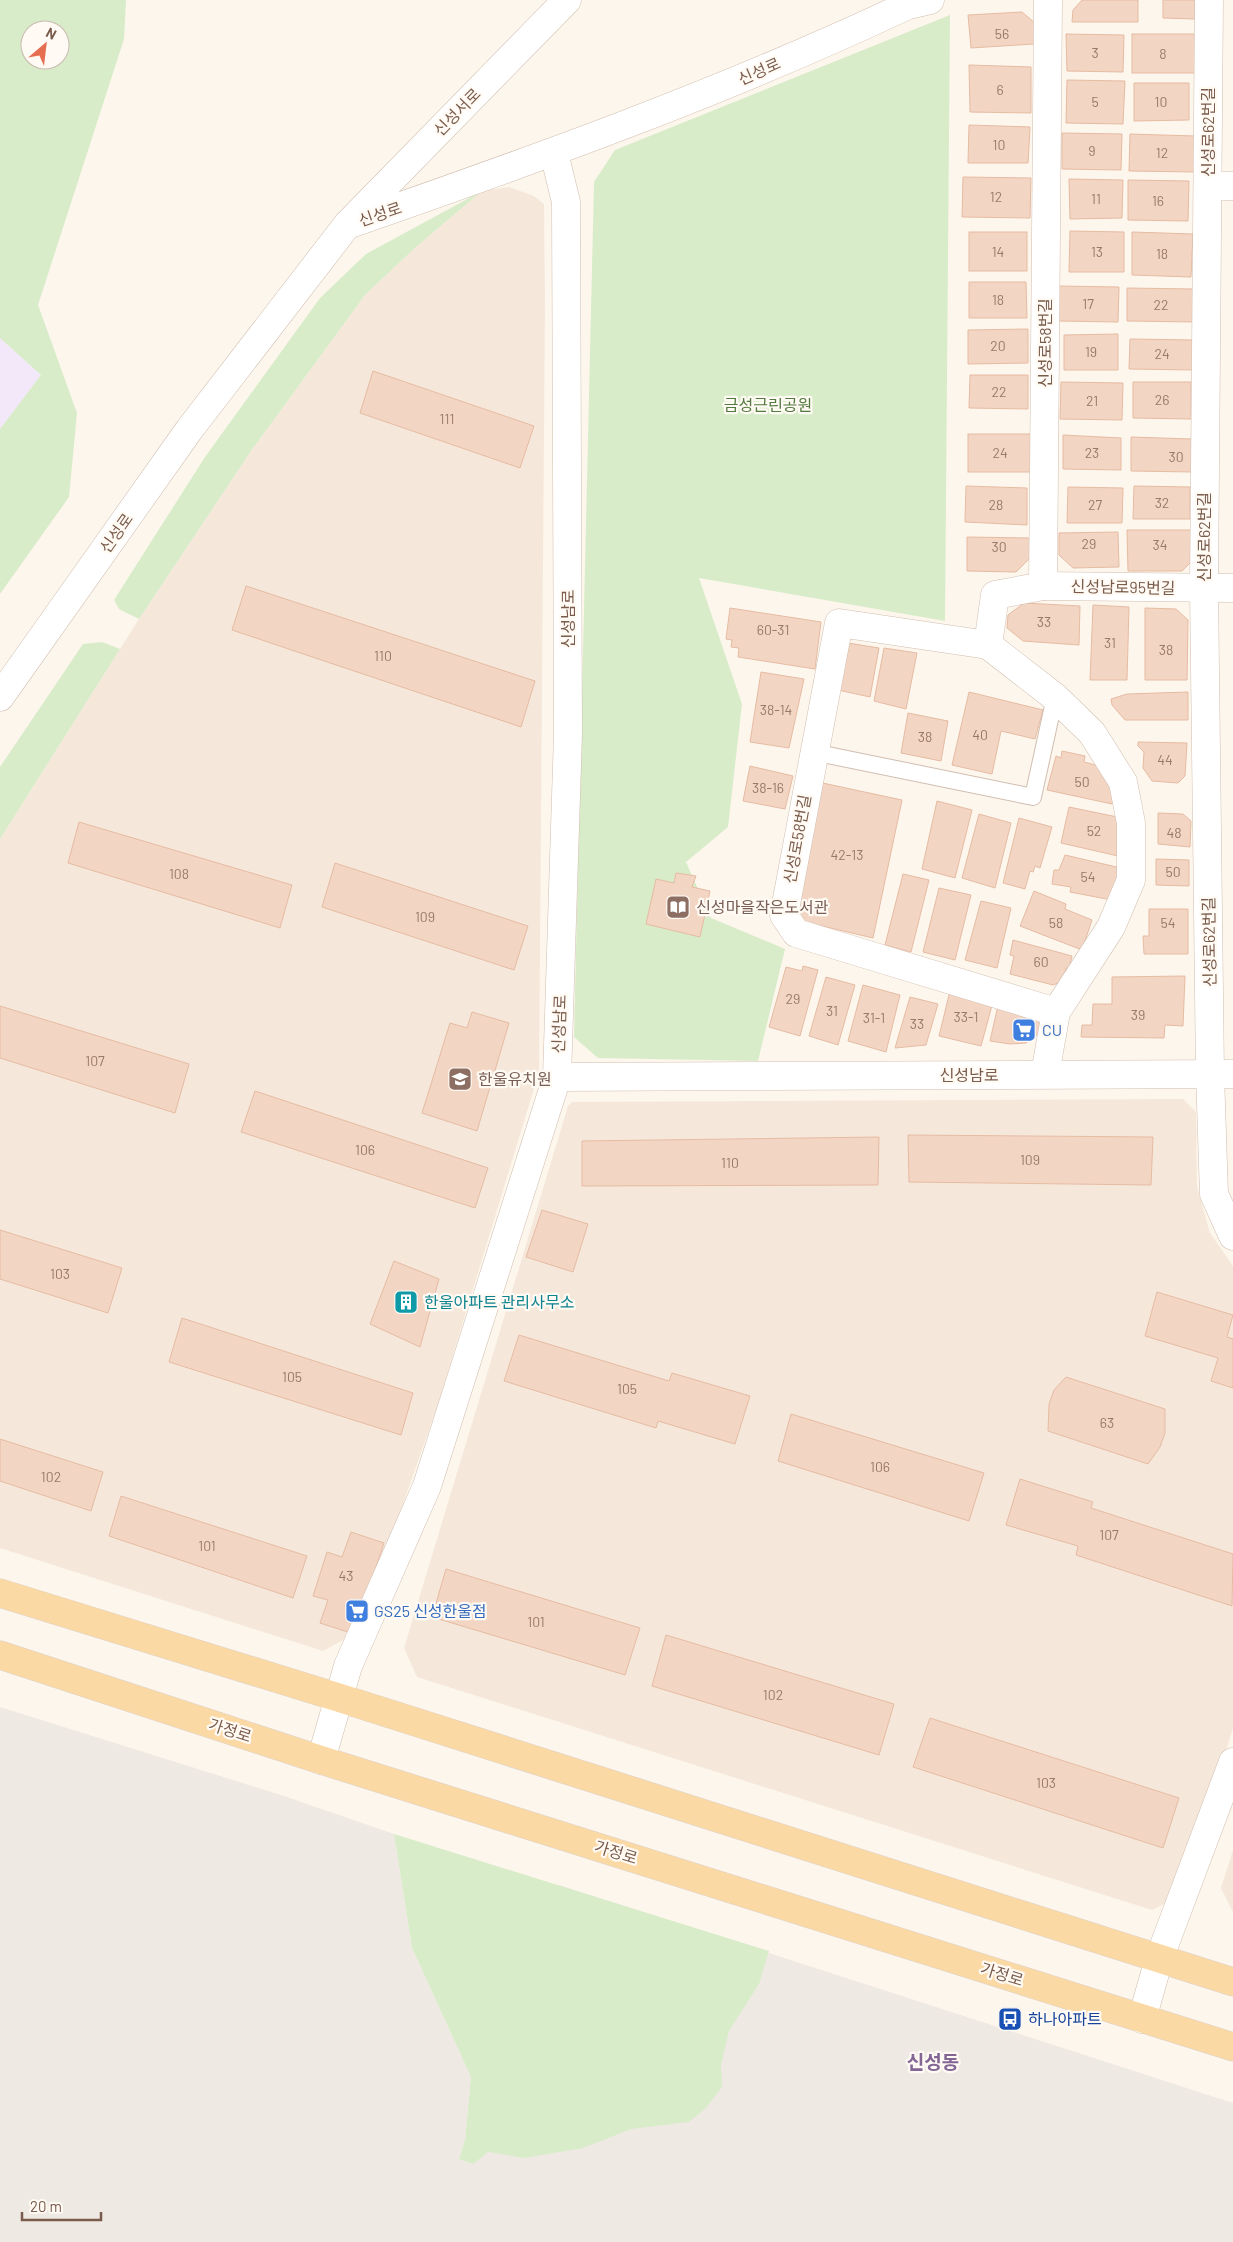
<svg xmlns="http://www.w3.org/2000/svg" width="1233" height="2242" viewBox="0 0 1233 2242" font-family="Barlow,'Noto Sans KR',sans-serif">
<rect width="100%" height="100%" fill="#fdf6ec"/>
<g fill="#f5e8da">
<path d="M 509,187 L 534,196 L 544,204 L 545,305 L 539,1072 L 438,1404 L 358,1632 L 323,1651 L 0,1548 L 0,839 L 139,619 L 251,451 L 365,295 L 416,247 L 482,191 Z"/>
<path d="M 1183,1099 L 1196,1112 L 1197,1187 L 1210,1233 L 1233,1266 L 1233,1728 L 1181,1896 L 1152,1910 L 417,1677 L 404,1648 L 568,1106 L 572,1102 Z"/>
<path d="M 1233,1850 L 1233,1912 L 1221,1888 Z"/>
</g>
<path fill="#efe9e4" d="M 0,1707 L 284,1796 L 394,1834 L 412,1948 L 471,2077 L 465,2140 L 459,2159 L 473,2164 L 559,1885 L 1233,2103 L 1233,2242 L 0,2242 Z"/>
<path fill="#f3e8fa" d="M 0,338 L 41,375 L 0,429 Z"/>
<g fill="#d8ecc9" fill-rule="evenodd">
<path d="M 0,0 L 126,0 L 124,39 L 38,305 L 77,413 L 69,497 L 0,594 L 0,429 L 41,375 L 0,338 ZM 30,30 L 60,30 L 60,60 L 30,60 Z"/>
<path d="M 950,15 L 945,621 L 699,578 L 742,704 L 728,827 L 686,862 L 711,918 L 785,949 L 758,1061 L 598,1058 L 574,1037 L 594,182 L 615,150 Z"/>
<path d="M 482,191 L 416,247 L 365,295 L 251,451 L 139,619 L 119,609 L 114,600 L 205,457 L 320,298 L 366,254 Z"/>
<path d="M 102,642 L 120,649 L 0,839 L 0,767 L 83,644 Z"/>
<path d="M 394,1834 L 769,1951 L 759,1984 L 729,2031 L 721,2065 L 722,2087 L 706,2108 L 689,2122 L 631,2129 L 583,2148 L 525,2158 L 488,2152 L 473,2164 L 459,2159 L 465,2140 L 471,2077 L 412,1948 Z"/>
</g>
<g fill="#f3d5c3" stroke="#e6bba3">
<path d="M 1082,0 L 1138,0 L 1138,22 L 1072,22 L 1073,10 Z"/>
<path d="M 1163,0 L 1196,0 L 1195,19 L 1163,18 Z"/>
<path d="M 1022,12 L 1035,23 L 1034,44 L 971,48 L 968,15 Z"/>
<path d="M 1066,34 L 1124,35 L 1123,72 L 1067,71 Z"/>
<rect x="1132" y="34" width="63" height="39"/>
<path d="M 969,65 L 1031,67 L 1031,113 L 970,112 Z"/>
<path d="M 1067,80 L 1125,81 L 1123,124 L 1066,123 Z"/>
<path d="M 1134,83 L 1189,83 L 1189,120 L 1134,121 Z"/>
<path d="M 969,125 L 1030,127 L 1028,163 L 968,163 Z"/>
<path d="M 1062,133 L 1122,134 L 1121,170 L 1062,169 Z"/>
<path d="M 1130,134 L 1195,136 L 1195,172 L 1129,171 Z"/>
<path d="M 963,177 L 1031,178 L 1030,218 L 962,217 Z"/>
<path d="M 1069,179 L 1123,180 L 1122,218 L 1070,219 Z"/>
<path d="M 1128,180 L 1189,181 L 1188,221 L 1128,220 Z"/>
<path d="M 1070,231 L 1124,232 L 1124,272 L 1069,272 Z"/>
<rect x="969" y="232" width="58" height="39"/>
<path d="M 1132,232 L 1193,234 L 1191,277 L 1132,275 Z"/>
<path d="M 969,282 L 1026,282 L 1027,318 L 969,318 Z"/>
<path d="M 1058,286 L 1119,287 L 1118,322 L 1058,321 Z"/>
<path d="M 1127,288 L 1195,289 L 1195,322 L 1127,321 Z"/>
<path d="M 1028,329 L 1028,363 L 968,364 L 968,330 Z"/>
<path d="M 1118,334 L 1118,370 L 1064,370 L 1064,335 Z"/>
<path d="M 1130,339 L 1195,340 L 1194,370 L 1129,369 Z"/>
<path d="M 373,371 L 534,426 L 520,468 L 360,413 Z"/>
<path d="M 970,375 L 1028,375 L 1028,409 L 969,408 Z"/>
<path d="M 1061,382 L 1123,383 L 1122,420 L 1060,419 Z"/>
<path d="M 1133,382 L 1191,382 L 1191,419 L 1133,418 Z"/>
<rect x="968" y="434" width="63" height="38"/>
<path d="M 1063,435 L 1121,438 L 1121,470 L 1063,469 Z"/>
<path d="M 1131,437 L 1192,439 L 1192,472 L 1131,471 Z"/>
<path d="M 966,486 L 1027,488 L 1027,525 L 965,522 Z"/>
<path d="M 1134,486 L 1190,487 L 1190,519 L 1133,519 Z"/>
<path d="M 1068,487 L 1123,488 L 1122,523 L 1067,523 Z"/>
<path d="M 1127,530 L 1193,530 L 1192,561 L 1182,571 L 1128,571 Z"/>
<path d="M 1118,532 L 1119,567 L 1073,568 L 1059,555 L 1059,533 Z"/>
<path d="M 967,537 L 1031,538 L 1031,557 L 1016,572 L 967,571 Z"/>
<path d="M 246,586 L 535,681 L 521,727 L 232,630 Z"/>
<path d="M 1024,603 L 1080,606 L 1079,645 L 1023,641 L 1007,628 L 1008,615 Z"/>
<path d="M 1093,605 L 1129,607 L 1127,680 L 1090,680 Z"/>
<path d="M 730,608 L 821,622 L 815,669 L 738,657 L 739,648 L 731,647 L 732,640 L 726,639 Z"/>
<path d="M 1145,608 L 1176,609 L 1188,620 L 1187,680 L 1145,680 Z"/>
<path d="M 848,643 L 879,648 L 870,697 L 838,690 Z"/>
<path d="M 884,648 L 917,653 L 906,709 L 874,701 Z"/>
<path d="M 761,672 L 804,679 L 789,748 L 750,742 Z"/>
<path d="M 969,692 L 1043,710 L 1035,739 L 1001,731 L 992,774 L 952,765 Z"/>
<path d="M 1188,692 L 1188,720 L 1125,720 L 1112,705 L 1111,699 L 1127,694 Z"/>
<path d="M 908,713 L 948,721 L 941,761 L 901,753 Z"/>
<path d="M 1138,742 L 1187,743 L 1185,776 L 1178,783 L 1152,781 L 1143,768 L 1144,752 L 1138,746 Z"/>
<path d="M 1062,751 L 1085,756 L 1084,762 L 1103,767 L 1118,775 L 1112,804 L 1047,790 L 1056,756 L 1061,758 Z"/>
<path d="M 750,766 L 793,776 L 785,809 L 743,801 Z"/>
<path d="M 818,782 L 902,800 L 873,938 L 805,922 L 794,910 Z"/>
<path d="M 937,801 L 972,810 L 955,878 L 922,869 Z"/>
<path d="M 1069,807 L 1127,819 L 1118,856 L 1061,843 Z"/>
<path d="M 1158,813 L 1183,814 L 1191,821 L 1190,847 L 1158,844 Z"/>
<path d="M 979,814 L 1011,823 L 995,888 L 962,878 Z"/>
<path d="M 1019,818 L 1052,827 L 1040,868 L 1035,866 L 1033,872 L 1030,871 L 1025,889 L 1003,883 Z"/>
<path d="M 79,822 L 292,885 L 280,928 L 68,863 Z"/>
<path d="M 1065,855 L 1125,869 L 1117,901 L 1070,892 L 1071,887 L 1052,884 L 1054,870 L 1059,870 Z"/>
<path d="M 1156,859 L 1189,860 L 1189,886 L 1156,885 Z"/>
<path d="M 335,863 L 528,926 L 514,970 L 322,907 Z"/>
<path d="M 676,873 L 696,876 L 692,887 L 710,891 L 700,937 L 646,924 L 656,879 L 674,883 Z"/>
<path d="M 903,874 L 929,880 L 911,952 L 885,945 Z"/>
<path d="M 939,888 L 971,895 L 955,960 L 923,952 Z"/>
<path d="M 1034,891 L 1066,904 L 1065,909 L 1092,920 L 1082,950 L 1020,926 Z"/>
<path d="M 981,901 L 1011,908 L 997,968 L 965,960 Z"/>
<path d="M 1149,909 L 1188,909 L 1188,954 L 1144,954 L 1143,936 L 1149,936 Z"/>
<path d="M 1013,940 L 1072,956 L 1069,969 L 1066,968 L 1063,981 L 1053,985 L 1010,974 L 1014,956 L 1010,955 Z"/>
<path d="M 803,966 L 818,970 L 800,1036 L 769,1027 L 786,967 L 802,971 Z"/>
<path d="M 1185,976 L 1183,1026 L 1165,1025 L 1164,1038 L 1081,1037 L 1082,1025 L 1092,1025 L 1093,1004 L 1112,1004 L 1112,977 Z"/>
<path d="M 826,977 L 855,985 L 838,1045 L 809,1036 Z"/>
<path d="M 863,985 L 900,995 L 886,1052 L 848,1041 Z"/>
<path d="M 951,987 L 994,998 L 981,1046 L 939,1036 Z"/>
<path d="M 910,997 L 938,1004 L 926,1045 L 895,1048 Z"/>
<path d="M 999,1001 L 1045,1013 L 1039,1033 L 1026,1043 L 1010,1044 L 990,1041 Z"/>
<path d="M 0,1006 L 189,1064 L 175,1113 L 0,1058 Z"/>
<path d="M 472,1012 L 509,1023 L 477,1131 L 422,1113 L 450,1023 L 467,1028 Z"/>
<path d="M 255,1091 L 488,1168 L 475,1208 L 241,1132 Z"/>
<path d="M 908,1135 L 1153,1137 L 1151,1185 L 909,1182 Z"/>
<path d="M 879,1137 L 878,1185 L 582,1186 L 582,1141 Z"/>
<path d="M 542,1210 L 588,1224 L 573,1272 L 526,1257 Z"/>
<path d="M 0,1230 L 122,1268 L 108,1313 L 0,1279 Z"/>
<path d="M 394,1261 L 439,1279 L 420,1347 L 370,1324 Z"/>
<path d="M 1157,1292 L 1233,1315 L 1227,1337 L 1233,1339 L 1233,1388 L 1211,1381 L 1218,1358 L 1145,1336 Z"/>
<path d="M 182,1318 L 413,1393 L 401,1435 L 169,1362 Z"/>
<path d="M 519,1335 L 669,1381 L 672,1373 L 750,1396 L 735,1444 L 658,1421 L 656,1428 L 504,1381 Z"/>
<path d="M 1066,1377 L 1165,1409 L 1165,1433 L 1160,1447 L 1148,1464 L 1048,1431 L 1049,1404 L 1054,1390 Z"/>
<path d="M 791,1414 L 984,1473 L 969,1521 L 778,1461 Z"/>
<path d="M 0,1439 L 103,1472 L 91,1511 L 0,1481 Z"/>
<path d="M 1020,1479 L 1093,1502 L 1091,1508 L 1233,1554 L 1232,1606 L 1076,1555 L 1078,1546 L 1006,1525 Z"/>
<path d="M 121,1496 L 307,1556 L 293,1598 L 109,1536 Z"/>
<path d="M 351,1532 L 384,1543 L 354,1634 L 320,1623 L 328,1600 L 313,1596 L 327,1552 L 342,1557 Z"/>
<path d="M 446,1569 L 640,1628 L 625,1675 L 432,1617 Z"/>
<path d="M 666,1635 L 894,1704 L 879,1755 L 652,1686 Z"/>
<path d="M 930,1718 L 1179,1798 L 1163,1848 L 913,1767 Z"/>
</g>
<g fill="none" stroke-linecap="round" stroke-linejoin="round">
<g stroke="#d1beb0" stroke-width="18">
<path id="service" d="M 813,752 L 1033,797 L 1055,697"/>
</g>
<g stroke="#d1beb0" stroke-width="29">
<g id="minor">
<path d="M 1209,0 L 1204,588 L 1210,1074 L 1214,1194 L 1233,1236"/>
<path d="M 554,153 L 566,202 L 568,734 L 557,1077"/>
<path d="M 1208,186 L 1233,186"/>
<path d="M 347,225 C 537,159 726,91 908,5 L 930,0"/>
<path d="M 1043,586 L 1233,588"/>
<path d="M 988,645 L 839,623 L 784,915 L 796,933 L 1056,1012"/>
<path d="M 1045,1074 L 1056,1012 L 1111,927 L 1131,880 L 1131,823 L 1123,782 L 1092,733 L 1055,697 L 988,645 L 995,595 L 1043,586 L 1048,0"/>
<path d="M 1142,2019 L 1159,1959 L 1233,1762"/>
</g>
</g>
<g stroke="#d1beb0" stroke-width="29">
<g id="tertiary">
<path d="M 0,697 L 189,430 L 347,225 L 567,0"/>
<path d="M 321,1760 L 348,1666 L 427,1486 L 557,1077 L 1233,1074"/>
</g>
</g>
<g stroke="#dad1cd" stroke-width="29">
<g id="primary">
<path d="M 0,1593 L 340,1698 L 1233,1982"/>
<path d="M 0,1655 L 321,1760 L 1233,2047"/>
</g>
</g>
<use href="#service" stroke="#fff" stroke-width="16"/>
<use href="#minor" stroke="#fff" stroke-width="28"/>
<use href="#tertiary" stroke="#fff" stroke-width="28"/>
<use href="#primary" stroke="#fbd9a5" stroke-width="28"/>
</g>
<defs>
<g id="library-square" transform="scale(1.25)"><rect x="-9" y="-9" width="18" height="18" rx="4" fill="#8d6e63" stroke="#fffaf3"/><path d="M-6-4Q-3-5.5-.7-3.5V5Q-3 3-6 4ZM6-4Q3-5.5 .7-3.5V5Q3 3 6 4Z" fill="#fff"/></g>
<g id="supermarket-square" transform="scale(1.25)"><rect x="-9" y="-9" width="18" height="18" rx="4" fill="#3f7fe0" stroke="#fffaf3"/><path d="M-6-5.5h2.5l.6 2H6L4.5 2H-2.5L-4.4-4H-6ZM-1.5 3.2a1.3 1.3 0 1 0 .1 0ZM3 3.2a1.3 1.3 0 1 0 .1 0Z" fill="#fff"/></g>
<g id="school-square" transform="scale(1.25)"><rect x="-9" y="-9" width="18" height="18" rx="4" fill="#8d6e63" stroke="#fffaf3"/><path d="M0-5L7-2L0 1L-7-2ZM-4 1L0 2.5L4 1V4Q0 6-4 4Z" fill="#fff"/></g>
<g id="building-square" transform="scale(1.25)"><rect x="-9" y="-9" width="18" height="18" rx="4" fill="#0f9aa8" stroke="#fffaf3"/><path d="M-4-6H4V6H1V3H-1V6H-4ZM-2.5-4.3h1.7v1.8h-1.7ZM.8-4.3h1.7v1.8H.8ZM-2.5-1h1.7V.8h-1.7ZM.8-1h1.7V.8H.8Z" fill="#fff"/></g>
<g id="bus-square" transform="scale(1.25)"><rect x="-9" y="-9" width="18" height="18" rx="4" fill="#1a4fb4" stroke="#fffaf3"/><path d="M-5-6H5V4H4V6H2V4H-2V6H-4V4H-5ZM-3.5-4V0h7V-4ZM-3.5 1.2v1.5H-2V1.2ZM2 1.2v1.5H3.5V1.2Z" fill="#fff"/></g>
</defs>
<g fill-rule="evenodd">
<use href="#library-square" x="678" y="907"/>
<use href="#supermarket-square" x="1024" y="1030"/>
<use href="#school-square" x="460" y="1079"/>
<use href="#building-square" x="406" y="1302"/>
<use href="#supermarket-square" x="357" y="1611"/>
<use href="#bus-square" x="1010" y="2019"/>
</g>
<g text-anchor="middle" stroke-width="4.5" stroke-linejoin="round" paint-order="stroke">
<g font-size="14" fill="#987a6a">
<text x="1002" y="39">56</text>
<text x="1095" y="58">3</text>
<text x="1163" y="59">8</text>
<text x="1000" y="95">6</text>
<text x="1095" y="107">5</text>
<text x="1161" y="107">10</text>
<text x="999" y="150">10</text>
<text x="1092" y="156">9</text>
<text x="1162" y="158">12</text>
<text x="996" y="202">12</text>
<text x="1096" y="204">11</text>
<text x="1158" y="206">16</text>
<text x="998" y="257">14</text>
<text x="1097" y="257">13</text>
<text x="1162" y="259">18</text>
<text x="998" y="305">18</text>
<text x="1088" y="309">17</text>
<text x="1161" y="310">22</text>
<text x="998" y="351">20</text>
<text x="1091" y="357">19</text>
<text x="1162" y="359">24</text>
<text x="999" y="397">22</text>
<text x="1162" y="405">26</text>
<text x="1092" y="406">21</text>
<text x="447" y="424">111</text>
<text x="1000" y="458">24</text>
<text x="1092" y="458">23</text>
<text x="1176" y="462">30</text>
<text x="1162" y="508">32</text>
<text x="996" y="510">28</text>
<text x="1095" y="510">27</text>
<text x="1089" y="549">29</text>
<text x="1160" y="550">34</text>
<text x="999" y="552">30</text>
<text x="1044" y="627">33</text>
<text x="773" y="635">60-31</text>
<text x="1110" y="648">31</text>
<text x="1166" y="655">38</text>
<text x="383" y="661">110</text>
<text x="776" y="715">38-14</text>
<text x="980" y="740">40</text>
<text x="925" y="742">38</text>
<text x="1165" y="765">44</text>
<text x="1082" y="787">50</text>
<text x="768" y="793">38-16</text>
<text x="1094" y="836">52</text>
<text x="1174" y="838">48</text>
<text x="847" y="860">42-13</text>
<text x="1173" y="877">50</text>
<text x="179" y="879">108</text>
<text x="1088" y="882">54</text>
<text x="425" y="922">109</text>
<text x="1056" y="928">58</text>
<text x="1168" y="928">54</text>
<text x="1041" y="967">60</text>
<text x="793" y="1004">29</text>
<text x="832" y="1016">31</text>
<text x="1138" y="1020">39</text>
<text x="966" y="1022">33-1</text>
<text x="874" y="1023">31-1</text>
<text x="917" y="1029">33</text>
<text x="95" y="1066">107</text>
<text x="365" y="1155">106</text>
<text x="1030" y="1165">109</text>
<text x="730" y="1168">110</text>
<text x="60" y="1279">103</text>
<text x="292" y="1382">105</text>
<text x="627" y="1394">105</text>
<text x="1107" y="1428">63</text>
<text x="880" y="1472">106</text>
<text x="51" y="1482">102</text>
<text x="1109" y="1540">107</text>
<text x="207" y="1551">101</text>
<text x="346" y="1581">43</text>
<text x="536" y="1627">101</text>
<text x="773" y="1700">102</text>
<text x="1046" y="1788">103</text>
</g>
<g font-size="16" fill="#7a5c4d" stroke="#fffaf3">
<text transform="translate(759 71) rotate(-24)" y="6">신성로</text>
<text transform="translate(457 112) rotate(-46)" y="6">신성서로</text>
<text transform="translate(1208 132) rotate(-90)" y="6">신성로62번길</text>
<text transform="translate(380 214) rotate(-19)" y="6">신성로</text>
<text transform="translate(1045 343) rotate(-90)" y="6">신성로58번길</text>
<text transform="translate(116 533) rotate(-55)" y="6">신성로</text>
<text transform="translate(1204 537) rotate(-90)" y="6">신성로62번길</text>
<text transform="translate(1123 587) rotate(1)" y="6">신성남로95번길</text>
<text transform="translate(568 619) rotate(-90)" y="6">신성남로</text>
<text transform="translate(797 839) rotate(-80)" y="6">신성로58번길</text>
<text transform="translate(1209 942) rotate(-91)" y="6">신성로62번길</text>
<text transform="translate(559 1024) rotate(-88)" y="6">신성남로</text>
<text x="969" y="1081">신성남로</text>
<text transform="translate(230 1730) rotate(18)" y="6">가정로</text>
<text transform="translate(616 1852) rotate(17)" y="6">가정로</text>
<text transform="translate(1002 1974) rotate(17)" y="6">가정로</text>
</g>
<g font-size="16" fill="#537a41" stroke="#fffaf3">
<text x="768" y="411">금성근린공원</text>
</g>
<g font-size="16" fill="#785e54" stroke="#fffaf3" text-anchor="start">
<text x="696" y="913">신성마을작은도서관</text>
<text x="478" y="1085">한울유치원</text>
</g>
<g font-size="16" fill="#366cbe" stroke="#fffaf3" text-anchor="start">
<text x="1042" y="1036">CU</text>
<text x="374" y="1617">GS25 신성한울점</text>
</g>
<g font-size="16" fill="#0d838f" stroke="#fffaf3" text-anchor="start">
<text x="424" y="1308">한울아파트 관리사무소</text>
</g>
<g font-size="16" fill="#164399" stroke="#fffaf3" text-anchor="start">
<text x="1028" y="2025">하나아파트</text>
</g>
<g font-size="19" font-weight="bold" fill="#846695" stroke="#fffaf3">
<text x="933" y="2069">신성동</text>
</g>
</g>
<g transform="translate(45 45) rotate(28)"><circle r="24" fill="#fffaf3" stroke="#cabbb1"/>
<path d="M0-4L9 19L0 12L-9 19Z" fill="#e76f51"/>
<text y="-8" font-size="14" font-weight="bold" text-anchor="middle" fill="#7a5c4d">N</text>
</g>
<path d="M22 2212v8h79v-8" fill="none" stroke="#7a5c4d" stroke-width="2.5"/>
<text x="30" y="2212" font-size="15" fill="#7a5c4d" stroke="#fffaf3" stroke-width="4" paint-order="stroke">20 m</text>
</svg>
